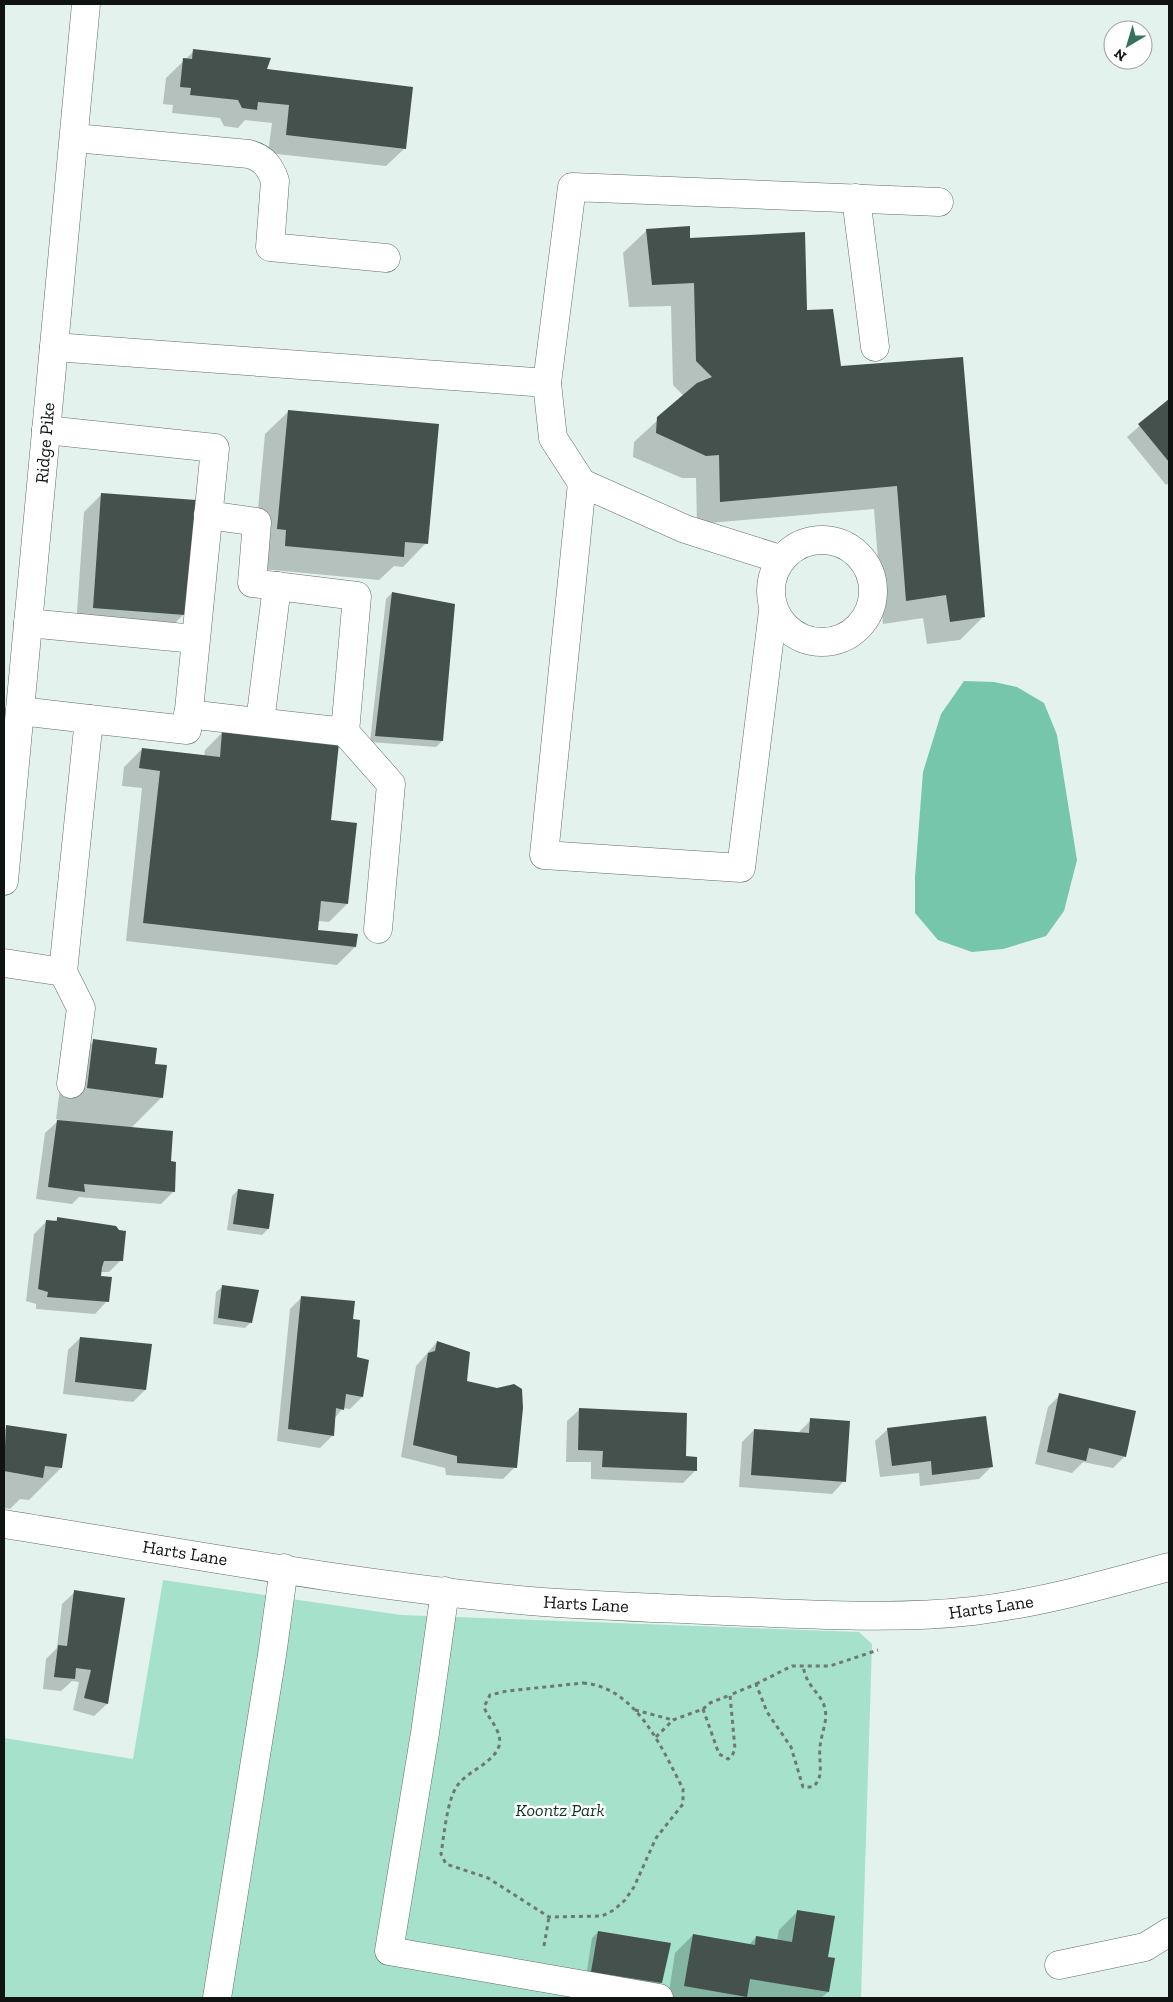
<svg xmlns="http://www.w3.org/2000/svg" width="1173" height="2002" viewBox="0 0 1173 2002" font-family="'Zilla Slab',serif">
<rect width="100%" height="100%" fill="#e3f2ec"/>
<path fill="#a5e1cb" d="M 163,1580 L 401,1615 L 859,1632 L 872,1644 L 861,1998 L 4,1998 L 4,1738 L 133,1759 Z"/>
<path fill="#76c6ab" d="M 964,681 L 994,682 L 1017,687 L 1044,703 L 1057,735 L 1077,860 L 1064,911 L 1046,936 L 1003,949 L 972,952 L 938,940 L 915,913 L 915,877 L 923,772 L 941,714 Z"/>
<g fill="#0003">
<path d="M 194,51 L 265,70 L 405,148 L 386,166 L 268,153 L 272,123 L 245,120 L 238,128 L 224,126 L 220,118 L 172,113 L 173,105 L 163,104 L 166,78 Z"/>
<path d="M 647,230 L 689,239 L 806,311 L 984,616 L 960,640 L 927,644 L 923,618 L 883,624 L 874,509 L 697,524 L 696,478 L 682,478 L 633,457 L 634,442 L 684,396 L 673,385 L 671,306 L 629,307 L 623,253 Z"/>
<path d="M 1169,400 L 1169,483 L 1166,485 L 1127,437 Z"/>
<path d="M 289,411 L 426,543 L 403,567 L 394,566 L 379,580 L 262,569 L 254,552 L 265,434 Z"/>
<path d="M 102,494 L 184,614 L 166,632 L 76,626 L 84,512 Z"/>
<path d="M 392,593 L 442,741 L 436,747 L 370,742 L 386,599 Z"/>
<path d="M 223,732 L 330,821 L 347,904 L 329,922 L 318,921 L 317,931 L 355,947 L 337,965 L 126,941 L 142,788 L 122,786 L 124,767 L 142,749 L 204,756 L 205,750 Z"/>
<path d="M 94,1041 L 153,1065 L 162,1097 L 131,1128 L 169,1163 L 174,1191 L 161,1204 L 79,1197 L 72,1204 L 36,1199 L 45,1133 L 59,1120 L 56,1119 L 62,1073 Z"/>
<path d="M 238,1190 L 268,1229 L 262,1235 L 227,1230 L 232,1196 Z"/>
<path d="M 57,1219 L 121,1260 L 109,1272 L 100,1272 L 99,1277 L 107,1301 L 95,1314 L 36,1309 L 36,1304 L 26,1301 L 34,1234 L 46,1222 L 54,1222 Z"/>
<path d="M 222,1287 L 251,1322 L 245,1328 L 213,1324 L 216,1292 Z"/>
<path d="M 302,1297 L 351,1320 L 362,1397 L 350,1409 L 343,1408 L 334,1419 L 332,1436 L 320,1448 L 277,1441 L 290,1309 Z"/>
<path d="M 80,1338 L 145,1390 L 133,1402 L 63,1394 L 68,1350 Z"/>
<path d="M 437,1342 L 465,1382 L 515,1467 L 503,1479 L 446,1475 L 445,1468 L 401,1457 L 416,1366 Z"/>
<path d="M 1060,1395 L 1125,1456 L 1113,1468 L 1083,1462 L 1072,1473 L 1035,1464 L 1048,1407 Z"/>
<path d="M 580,1409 L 695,1471 L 683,1483 L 591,1479 L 591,1462 L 566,1462 L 567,1421 Z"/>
<path d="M 811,1420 L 844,1481 L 832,1494 L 739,1487 L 742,1442 L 754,1430 L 798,1433 Z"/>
<path d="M 7,1427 L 61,1468 L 29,1500 L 20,1499 L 10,1509 L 4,1508 L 4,1430 Z"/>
<path d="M 888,1429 L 991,1467 L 979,1479 L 920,1486 L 919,1473 L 880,1477 L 875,1441 Z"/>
<path d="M 75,1592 L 124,1599 L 107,1704 L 94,1716 L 73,1710 L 79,1682 L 72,1681 L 61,1691 L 43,1689 L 46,1659 L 57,1648 L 62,1604 Z"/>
<path d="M 798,1911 L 826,1958 L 828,1992 L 821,1998 L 668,1998 L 675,1953 L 693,1935 L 749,1945 L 756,1937 L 777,1941 L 779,1930 Z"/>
<path d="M 598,1932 L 661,1982 L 655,1988 L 586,1977 L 592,1938 Z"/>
</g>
<g fill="#44514c">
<path d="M 193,49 L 271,58 L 267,69 L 413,87 L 406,149 L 286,135 L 289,105 L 258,102 L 257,110 L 242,108 L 238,100 L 190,95 L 191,88 L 180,87 L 183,58 L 192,59 Z"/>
<path d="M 690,226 L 690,238 L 805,232 L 807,310 L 833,309 L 841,366 L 963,357 L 985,617 L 950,622 L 946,595 L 906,601 L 897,486 L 720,502 L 719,455 L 706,456 L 656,433 L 657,417 L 697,383 L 712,377 L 696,361 L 694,283 L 652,285 L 646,229 Z"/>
<path d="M 1169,399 L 1169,462 L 1138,424 Z"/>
<path d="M 288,410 L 439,424 L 428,544 L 405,542 L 404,557 L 285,546 L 286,530 L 277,529 Z"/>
<path d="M 101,493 L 196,500 L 185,615 L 93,608 Z"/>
<path d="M 392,592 L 455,604 L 443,741 L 375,736 Z"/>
<path d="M 222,731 L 339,743 L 331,820 L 357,823 L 348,904 L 321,901 L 318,930 L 358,934 L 356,947 L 143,923 L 160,771 L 139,768 L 142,748 L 220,757 Z"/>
<path d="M 93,1039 L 157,1048 L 155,1064 L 167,1065 L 163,1098 L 87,1088 Z"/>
<path d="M 57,1120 L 173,1131 L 171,1161 L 176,1162 L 175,1192 L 84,1184 L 85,1192 L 48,1187 Z"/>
<path d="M 238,1189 L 274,1194 L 269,1229 L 233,1224 Z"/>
<path d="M 57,1217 L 116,1226 L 119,1230 L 126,1231 L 123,1261 L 104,1261 L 102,1267 L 101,1276 L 112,1277 L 109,1302 L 47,1297 L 48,1292 L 38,1289 L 46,1220 L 57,1221 Z"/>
<path d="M 222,1285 L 259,1290 L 252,1323 L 218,1318 Z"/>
<path d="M 301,1296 L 355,1301 L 353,1319 L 360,1320 L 357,1357 L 369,1360 L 363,1397 L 346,1394 L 344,1410 L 336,1408 L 334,1436 L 288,1429 Z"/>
<path d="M 80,1337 L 152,1344 L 146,1390 L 75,1382 Z"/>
<path d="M 437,1341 L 470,1352 L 467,1381 L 497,1388 L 514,1384 L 522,1389 L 523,1408 L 517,1468 L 457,1463 L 457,1456 L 413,1445 L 428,1353 L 435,1351 Z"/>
<path d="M 1059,1393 L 1136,1411 L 1126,1457 L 1089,1448 L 1086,1461 L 1047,1452 Z"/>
<path d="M 579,1408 L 687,1413 L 686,1456 L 697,1457 L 697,1471 L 602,1467 L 603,1451 L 578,1450 Z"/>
<path d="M 986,1416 L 993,1467 L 932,1475 L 931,1461 L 892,1466 L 887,1428 Z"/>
<path d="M 810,1418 L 850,1421 L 846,1482 L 751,1475 L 754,1429 L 809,1433 Z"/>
<path d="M 6,1425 L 67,1434 L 62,1468 L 45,1466 L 43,1478 L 4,1471 Z"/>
<path d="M 74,1590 L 125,1598 L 108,1704 L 84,1698 L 91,1670 L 76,1668 L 75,1679 L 54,1677 L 58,1645 L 67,1646 Z"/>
<path d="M 797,1910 L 835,1916 L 828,1957 L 835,1958 L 829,1992 L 750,1979 L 747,1997 L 684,1986 L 693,1934 L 755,1945 L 756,1936 L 792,1942 Z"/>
<path d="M 598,1931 L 671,1943 L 662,1983 L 591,1972 Z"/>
</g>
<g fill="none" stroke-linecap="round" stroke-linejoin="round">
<g stroke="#616e69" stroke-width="29">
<g id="minor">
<path d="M 75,138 L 249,154 C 263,158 270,166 275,181 L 270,247 L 386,258"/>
<path d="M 856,198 L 875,347"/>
<path d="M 54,347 L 547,383 L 553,438 L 582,483 L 685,529 L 780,559"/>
<path d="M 547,383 L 572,187 L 939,202"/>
<path d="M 46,430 L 215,448 L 187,730 L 89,719 L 63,972 L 81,1008 L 71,1084"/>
<path d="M 582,483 L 544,855 L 741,868 L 773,611"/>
<circle cx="822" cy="591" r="51"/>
<path d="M 28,623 L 195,639"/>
<path d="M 20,711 L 89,719"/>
<path d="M 188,714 L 345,732 L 357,596 L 252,583 L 257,522 L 208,515"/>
<path d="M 260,722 L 277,586"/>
<path d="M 345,732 L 391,784 L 378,929"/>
<path d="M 4,963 L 63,972"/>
<path d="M 4,1524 C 179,1552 354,1585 530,1601 C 595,1606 660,1608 725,1611 C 808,1614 891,1620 973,1611 C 1040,1603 1104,1585 1169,1567"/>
<path d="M 445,1591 L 425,1733 L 389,1951 L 659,1998"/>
<path d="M 1059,1965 L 1145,1947 L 1169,1932"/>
<path d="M 217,1998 L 272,1655 L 284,1568"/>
</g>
</g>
<g stroke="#616e69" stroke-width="29">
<path id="major" d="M 4,881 L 86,4"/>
</g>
<g stroke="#6f7874" stroke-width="3" stroke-dasharray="4 4" stroke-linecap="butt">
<path d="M 583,1683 C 636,1687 662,1748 683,1789 L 683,1804 L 656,1838 L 634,1887 L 625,1900 L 614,1910 L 602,1916 L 549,1917 L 488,1878 L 446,1864 L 441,1854 C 444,1836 447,1800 457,1786 C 467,1771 493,1764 499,1746 C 503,1731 488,1719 484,1707 L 490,1695 L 507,1691 Z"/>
<path d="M 756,1684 L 792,1666 L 830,1666 L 878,1650"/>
<path d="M 703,1709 L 710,1703 L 730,1695"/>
<path d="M 635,1710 L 673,1720"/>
<path d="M 656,1737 L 673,1720 L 703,1709 L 719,1754 L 728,1759 L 732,1756 L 735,1749 L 730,1695 L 756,1684 L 767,1712 L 791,1747 L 803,1787 L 813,1787 C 817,1783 819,1780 820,1774 C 821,1765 819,1756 820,1747 C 821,1734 828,1721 825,1709 C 822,1693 806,1688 803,1665"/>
<path d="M 544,1946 L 549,1917"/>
</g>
<use href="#minor" stroke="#fff" stroke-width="28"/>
<use href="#major" stroke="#fff" stroke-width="28"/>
</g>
<g text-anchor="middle" stroke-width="5" stroke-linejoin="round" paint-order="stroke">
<g font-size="18" fill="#0f1412" stroke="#fff">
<text transform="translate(45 443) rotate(-85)" y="6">Ridge Pike</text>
<text transform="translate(185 1553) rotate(9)" y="6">Harts Lane</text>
<text transform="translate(586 1604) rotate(3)" y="6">Harts Lane</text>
<text transform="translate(991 1607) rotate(-8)" y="6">Harts Lane</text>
</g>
<g font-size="18" font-style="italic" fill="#0e3428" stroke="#fff">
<text x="560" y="1816">Koontz Park</text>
</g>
</g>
<rect width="1173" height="2002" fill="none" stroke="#0f1412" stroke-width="10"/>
<g transform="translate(1128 45) rotate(218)"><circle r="24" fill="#ffffff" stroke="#9fa1a0"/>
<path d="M0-4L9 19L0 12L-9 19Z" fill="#35735f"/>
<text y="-8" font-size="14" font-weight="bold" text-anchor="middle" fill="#0f1412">N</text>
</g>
</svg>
